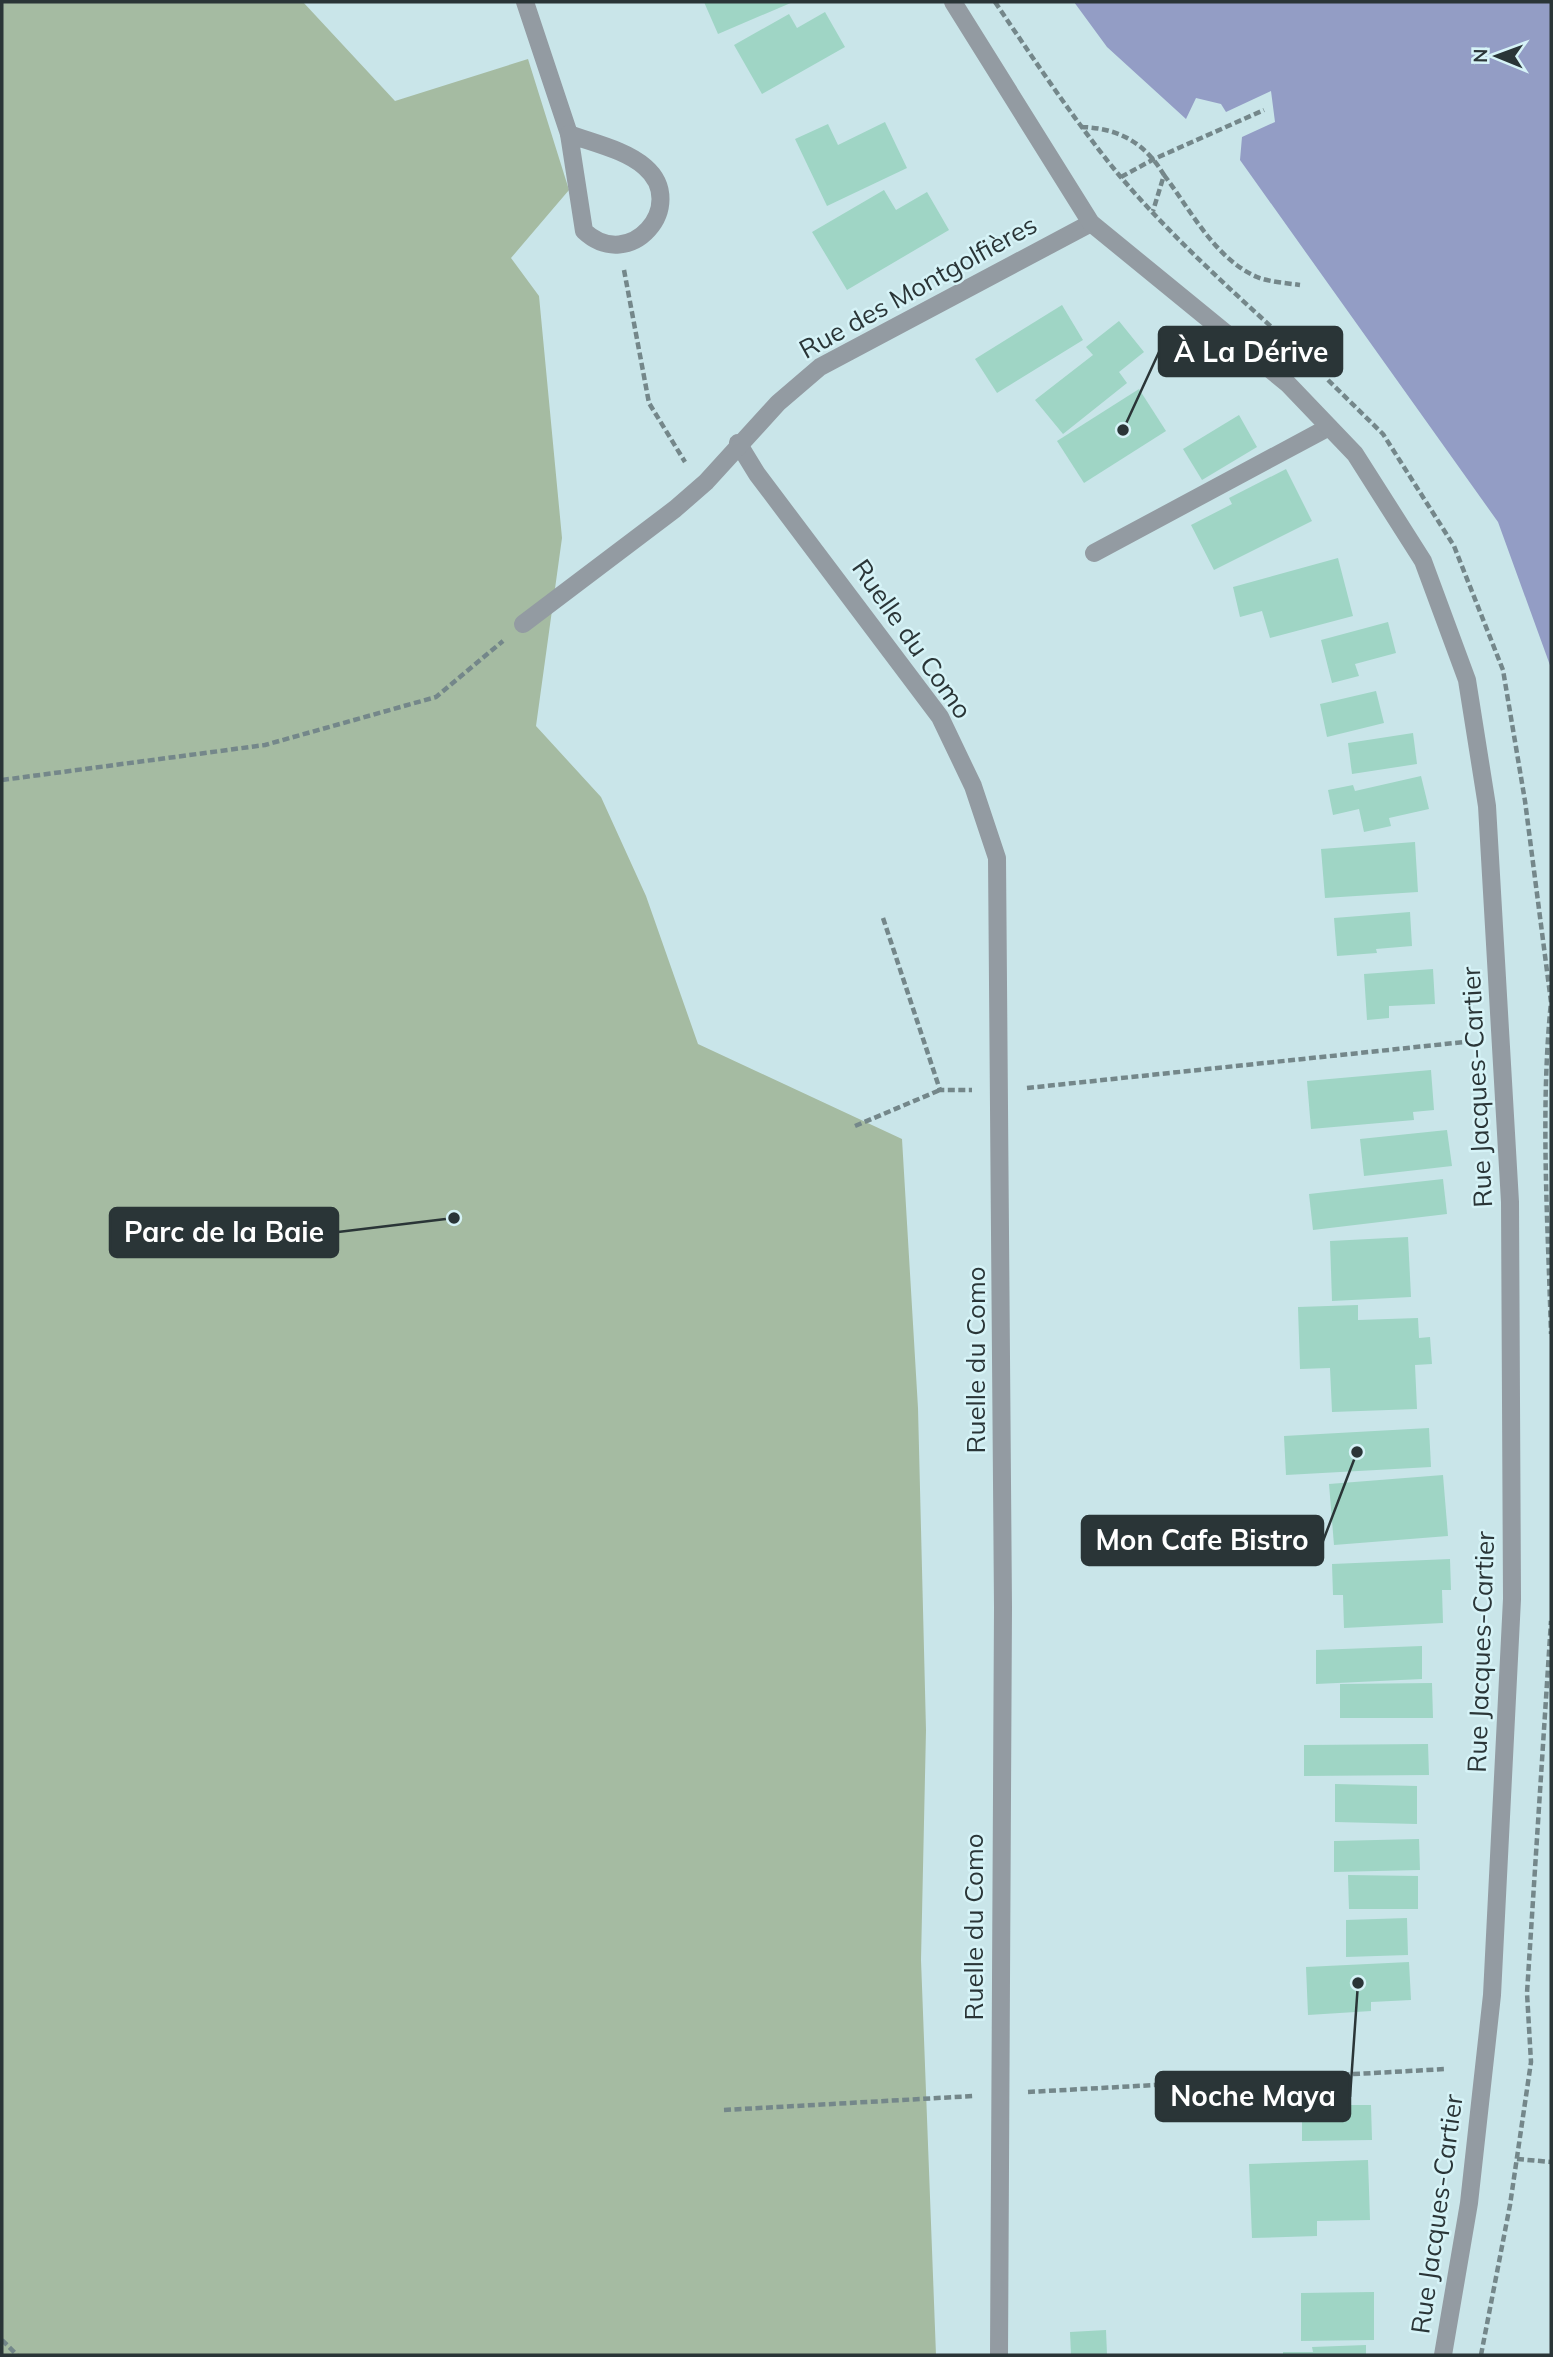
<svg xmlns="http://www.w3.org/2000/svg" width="1553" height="2357" viewBox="0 0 1553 2357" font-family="Mulish,sans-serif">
<rect width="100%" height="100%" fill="#c9e5e9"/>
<path fill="#a5bba2" d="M 2,2 L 303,2 L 395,101 L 528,59 L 569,190 L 511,258 L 539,296 L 562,538 L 536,726 L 601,797 L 646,896 L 698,1044 L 902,1139 L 918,1408 L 926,1730 L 921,1960 L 936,2355 L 2,2355 Z"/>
<path fill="#939dc5" d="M 1074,2 L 1551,2 L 1551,668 L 1498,522 L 1240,160 L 1242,137 L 1275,122 L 1271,91 L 1226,112 L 1221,104 L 1196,98 L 1186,119 L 1107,47 Z"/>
<g fill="#9fd5c5">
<path d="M 704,2 L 793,2 L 718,34 Z"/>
<path d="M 825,12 L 845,47 L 762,94 L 734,45 L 789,14 L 797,28 Z"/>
<path d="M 885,122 L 907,168 L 827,206 L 795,139 L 828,124 L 838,145 Z"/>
<path d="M 884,190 L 896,210 L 927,192 L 949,230 L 847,290 L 812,232 Z"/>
<path d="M 1062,305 L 1083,340 L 997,393 L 975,359 Z"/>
<path d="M 1119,321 L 1144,352 L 1119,372 L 1127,383 L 1063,434 L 1035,400 L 1093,355 L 1086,347 Z"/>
<path d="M 1139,389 L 1166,431 L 1084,483 L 1057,441 Z"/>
<path d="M 1239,415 L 1257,447 L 1202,480 L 1183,449 Z"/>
<path d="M 1286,469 L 1312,521 L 1214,570 L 1191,525 L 1232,504 L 1229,498 Z"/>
<path d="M 1338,558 L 1353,616 L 1270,638 L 1262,611 L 1240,617 L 1233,587 Z"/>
<path d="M 1388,622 L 1396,653 L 1355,664 L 1359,676 L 1332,683 L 1321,640 Z"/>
<path d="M 1376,691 L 1384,723 L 1327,737 L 1320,704 Z"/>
<path d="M 1413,733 L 1417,764 L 1352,774 L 1348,743 Z"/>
<path d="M 1421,776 L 1429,809 L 1389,818 L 1391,826 L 1364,832 L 1359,809 L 1333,815 L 1328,790 L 1353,785 L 1355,791 Z"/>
<path d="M 1415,842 L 1418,892 L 1325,898 L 1321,849 Z"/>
<path d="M 1410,912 L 1412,946 L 1376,949 L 1377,953 L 1337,956 L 1334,918 Z"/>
<path d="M 1433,969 L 1435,1004 L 1389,1006 L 1389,1018 L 1367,1020 L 1364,974 Z"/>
<path d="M 1431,1070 L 1434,1110 L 1413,1112 L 1414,1120 L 1311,1129 L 1307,1081 Z"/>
<path d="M 1447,1130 L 1452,1166 L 1364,1176 L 1360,1139 Z"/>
<path d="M 1443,1179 L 1447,1214 L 1313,1230 L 1309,1194 Z"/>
<path d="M 1408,1237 L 1411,1297 L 1332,1301 L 1330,1241 Z"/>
<path d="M 1358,1305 L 1358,1320 L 1418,1318 L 1419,1338 L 1430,1337 L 1432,1364 L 1415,1365 L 1417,1409 L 1332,1412 L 1330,1368 L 1300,1369 L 1298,1307 Z"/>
<path d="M 1429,1428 L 1431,1467 L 1286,1475 L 1284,1436 Z"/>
<path d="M 1443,1475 L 1448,1536 L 1334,1545 L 1329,1484 Z"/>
<path d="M 1450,1559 L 1451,1590 L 1442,1590 L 1443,1623 L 1344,1628 L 1343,1595 L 1333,1595 L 1332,1564 Z"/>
<path d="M 1422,1646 L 1422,1679 L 1316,1684 L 1316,1650 Z"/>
<path d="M 1432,1683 L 1433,1718 L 1340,1718 L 1340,1684 Z"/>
<path d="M 1428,1744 L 1429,1775 L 1304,1776 L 1304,1745 Z"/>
<path d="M 1335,1784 L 1417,1786 L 1417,1824 L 1335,1822 Z"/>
<path d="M 1419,1839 L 1420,1870 L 1334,1872 L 1334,1841 Z"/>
<path d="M 1348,1875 L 1418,1876 L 1418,1909 L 1349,1909 Z"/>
<path d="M 1407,1918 L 1408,1955 L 1346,1957 L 1346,1920 Z"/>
<path d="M 1409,1962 L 1411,2000 L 1371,2002 L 1371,2011 L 1308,2015 L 1306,1967 Z"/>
<path d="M 1302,2105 L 1371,2105 L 1372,2140 L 1302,2141 Z"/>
<path d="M 1368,2160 L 1370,2220 L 1317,2221 L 1317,2236 L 1252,2238 L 1249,2164 Z"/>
<path d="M 1374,2292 L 1374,2340 L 1301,2341 L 1301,2293 Z"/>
<path d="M 1106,2330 L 1107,2355 L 1071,2355 L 1070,2332 Z"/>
<path d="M 1366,2345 L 1366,2355 L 1283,2355 L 1283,2352 L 1313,2352 L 1312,2347 Z"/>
</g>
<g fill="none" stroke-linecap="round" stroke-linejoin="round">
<g stroke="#74878a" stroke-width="4.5" stroke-dasharray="7 3.5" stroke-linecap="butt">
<path d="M 995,2 C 1035,61 1074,120 1119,175 C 1174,240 1239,297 1301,354"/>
<path d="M 1081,127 C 1119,128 1145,143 1164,175 L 1153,211"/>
<path d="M 1164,175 C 1190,209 1215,259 1257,277 C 1269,282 1286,283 1300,285"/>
<path d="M 1121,177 L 1154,159 L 1264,110"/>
<path d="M 624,270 L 649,403 L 685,462"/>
<path d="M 1328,380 L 1383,434 L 1454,546 L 1503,670 L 1525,801 L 1551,1002 C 1540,1111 1548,1224 1551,1334"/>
<path d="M 2,780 L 265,745 L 436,697 L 503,641"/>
<path d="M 883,918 L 940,1090 L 972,1090"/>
<path d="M 1027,1088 L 1464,1042"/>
<path d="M 855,1126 L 940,1090"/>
<path d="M 1028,2092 L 1446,2069"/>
<path d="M 724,2110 L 974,2096"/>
<path d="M 1517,2159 L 1551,2162"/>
<path d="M 2,2340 L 17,2355"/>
<path d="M 1481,2355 L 1510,2205 L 1531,2062 L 1527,1993 L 1551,1621"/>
</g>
<path stroke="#939ba2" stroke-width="18" d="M 1094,553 L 1329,427"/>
<g stroke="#939ba2" stroke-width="18">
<path d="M 525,2 L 569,134"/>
<path d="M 569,134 C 593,143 626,150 645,167 C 689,205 630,274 584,231 Z"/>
<path d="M 738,443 L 757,474 L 940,717 L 973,786 L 997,858 L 1003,1607 L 999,2355"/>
<path d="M 523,624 L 675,509 L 706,482 L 778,403 L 820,367 L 1091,223"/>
</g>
<path stroke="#939ba2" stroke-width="18" d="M 953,2 L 1091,223 L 1288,384 L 1355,454 L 1423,561 L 1467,680 L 1487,806 L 1510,1202 L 1512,1599 L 1492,1995 L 1469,2203 L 1443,2355"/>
</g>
<g text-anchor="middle" stroke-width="5" stroke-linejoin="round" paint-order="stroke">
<g font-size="26" fill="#2a3537" stroke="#d6f3f7">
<text transform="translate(918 287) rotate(-29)" y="9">Rue des Montgolfières</text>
<text transform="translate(912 639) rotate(55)" y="9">Ruelle du Como</text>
<text transform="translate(1477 1087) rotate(-93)" y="9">Rue Jacques-Cartier</text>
<text transform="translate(976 1360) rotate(-90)" y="9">Ruelle du Como</text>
<text transform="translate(1481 1652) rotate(-88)" y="9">Rue Jacques-Cartier</text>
<text transform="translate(974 1927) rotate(-90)" y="9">Ruelle du Como</text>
<text transform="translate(1437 2214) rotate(-82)" y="9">Rue Jacques-Cartier</text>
</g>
</g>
<path fill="none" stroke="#2a3537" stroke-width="2.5" d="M1123 430L1159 352M454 1218L338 1232M1357 1452L1323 1541M1358 1983L1350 2097"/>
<g fill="#2a3537" stroke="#d6f3f7" stroke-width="2.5">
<circle cx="1123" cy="430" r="7"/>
<circle cx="454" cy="1218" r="7"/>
<circle cx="1357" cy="1452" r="7"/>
<circle cx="1358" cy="1983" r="7"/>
</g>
<g fill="#2a3537" stroke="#2a3537" stroke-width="2.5">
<rect x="1159" y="327" width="183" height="49" rx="7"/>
<rect x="110" y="1208" width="228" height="49" rx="7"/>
<rect x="1082" y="1516" width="241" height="49" rx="7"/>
<rect x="1156" y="2072" width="194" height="49" rx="7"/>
</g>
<g font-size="28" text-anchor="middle" font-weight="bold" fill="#fff">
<text x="1251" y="362">À La Dérive</text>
<text x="224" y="1242">Parc de la Baie</text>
<text x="1202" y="1550">Mon Cafe Bistro</text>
<text x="1253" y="2106">Noche Maya</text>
</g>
<rect width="1553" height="2357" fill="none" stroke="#2a3537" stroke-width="7"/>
<g transform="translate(1497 56) rotate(271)" stroke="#d6f3f7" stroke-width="5" paint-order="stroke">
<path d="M0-5L12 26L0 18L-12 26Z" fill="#2a3537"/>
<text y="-10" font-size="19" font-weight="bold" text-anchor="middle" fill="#2a3537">N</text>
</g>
</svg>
